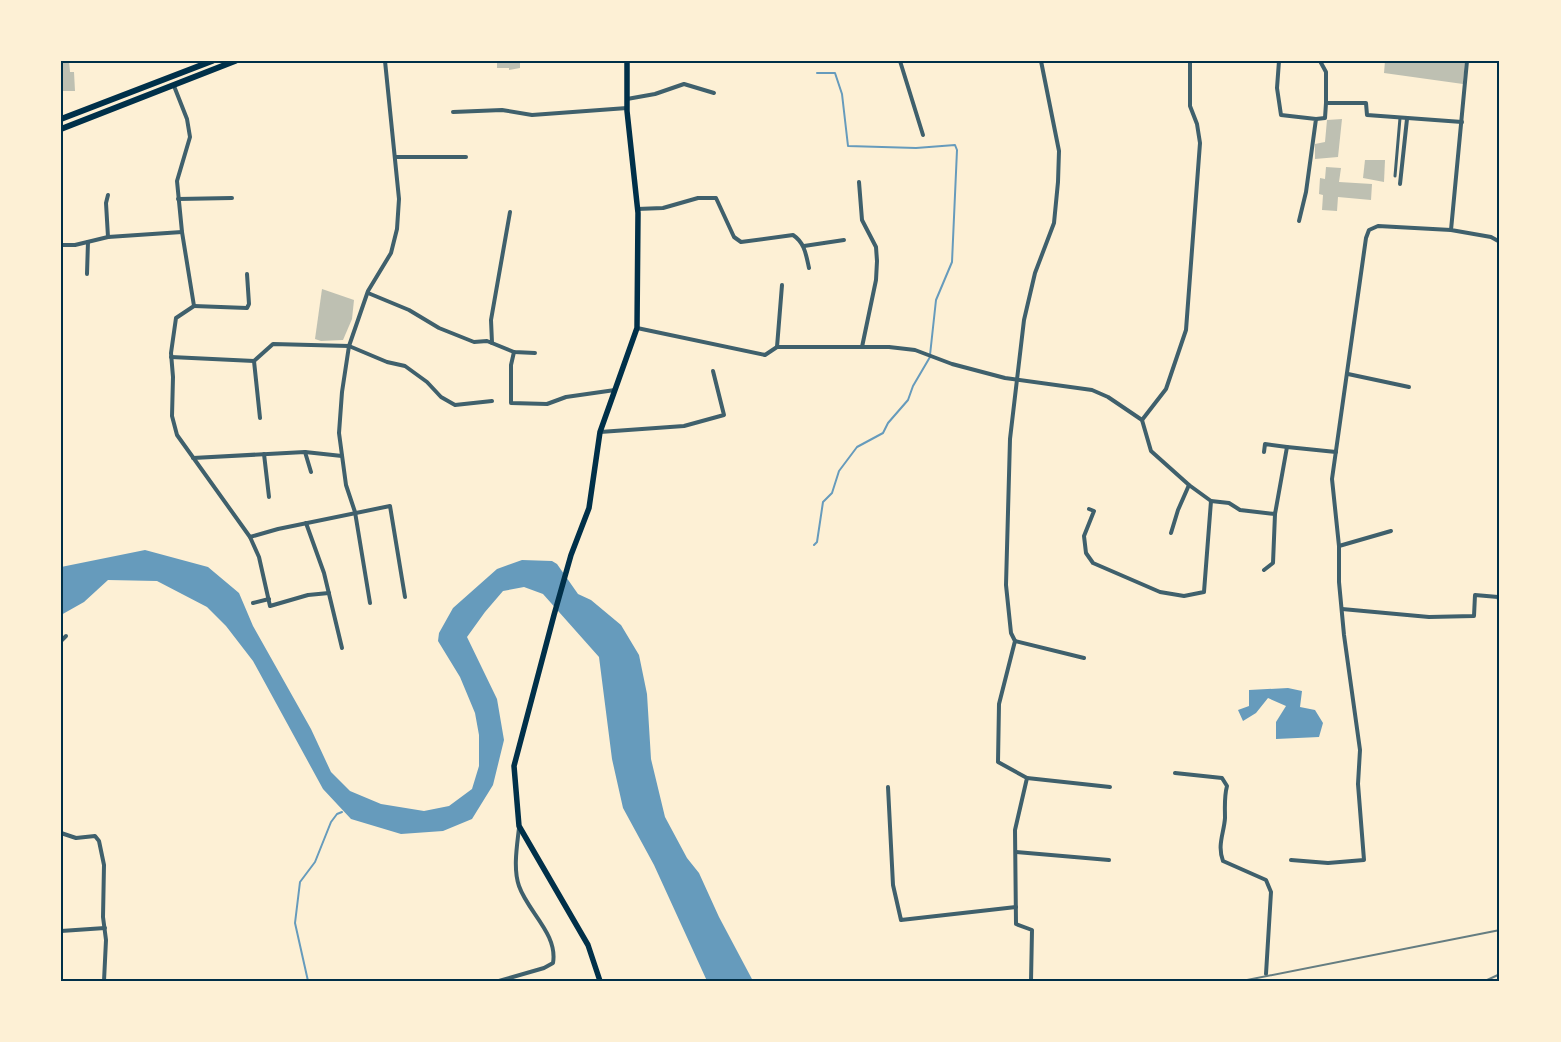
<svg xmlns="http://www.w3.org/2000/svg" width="1561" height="1042" viewBox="0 0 1561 1042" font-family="Barlow,sans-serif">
<rect width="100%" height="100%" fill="#fdf0d5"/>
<g fill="#669bbc">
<path d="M 145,550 L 208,567 L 239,593 L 253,626 L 311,729 L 331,772 L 350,791 L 381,804 L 424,811 L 449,806 L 472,789 L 479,766 L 479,735 L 475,713 L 460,677 L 438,641 L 439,633 L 453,608 L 497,569 L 522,560 L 552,561 L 557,564 L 578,594 L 591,600 L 621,625 L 639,655 L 647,694 L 651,759 L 665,817 L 687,858 L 699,873 L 719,917 L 753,981 L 707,981 L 654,865 L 623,808 L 612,759 L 599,657 L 543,594 L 524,587 L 503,591 L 485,612 L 467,637 L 497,699 L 504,740 L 493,785 L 472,819 L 443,831 L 401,834 L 351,819 L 323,789 L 253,661 L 226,626 L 207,607 L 157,581 L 108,580 L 84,602 L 61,615 L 61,567 Z"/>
<path d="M 1288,688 L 1302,691 L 1300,707 L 1315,710 L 1323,723 L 1319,737 L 1276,739 L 1276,722 L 1286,706 L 1268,698 L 1256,713 L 1243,721 L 1238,710 L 1249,706 L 1249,690 Z"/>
</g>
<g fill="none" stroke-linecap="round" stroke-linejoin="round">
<g stroke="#669bbc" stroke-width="2">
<path d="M 817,73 L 835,73 L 842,94 L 848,146 L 916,148 L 955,145 L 957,150 L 952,262 L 936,300 L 930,355"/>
<path d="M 814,545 L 817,542 L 823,502 L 832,493 L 839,471 L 857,447 L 883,433 L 888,423 L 908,400 L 913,386 L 930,357"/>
<path d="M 308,981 L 295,923 L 300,882 L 315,862 L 331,822 L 337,814 L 342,812"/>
</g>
</g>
<g fill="#bec0b2">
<path d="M 61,61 L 69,61 L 70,72 L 74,72 L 75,91 L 61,91 Z"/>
<path d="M 497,61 L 520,61 L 520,68 L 509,70 L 509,68 L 497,68 Z"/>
<path d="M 1385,61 L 1465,61 L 1463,84 L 1384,73 Z"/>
<path d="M 1342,119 L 1338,157 L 1315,159 L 1315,144 L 1325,142 L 1327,120 Z"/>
<path d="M 1365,160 L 1385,160 L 1384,182 L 1363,178 Z"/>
<path d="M 1326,167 L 1341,168 L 1339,182 L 1372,184 L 1371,200 L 1338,197 L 1337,211 L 1322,210 L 1323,195 L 1319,194 L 1320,178 L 1325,179 Z"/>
<path d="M 322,289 L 354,300 L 352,319 L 343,340 L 321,341 L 315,339 Z"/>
</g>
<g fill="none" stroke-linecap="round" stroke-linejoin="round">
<path stroke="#3f606c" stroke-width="3" d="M 1395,176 L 1400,118"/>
<g stroke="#3f606c" stroke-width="4">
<path d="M 900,61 L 923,135"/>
<path d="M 1279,61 L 1277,88 L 1281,115 L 1316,119 L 1306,192 L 1299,221"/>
<path d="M 1320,61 L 1326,72 L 1326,103"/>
<path d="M 1467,61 L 1451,230 L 1491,237 L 1500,242"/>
<path d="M 174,86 L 187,119 L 190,137 L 177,181 L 182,232 L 194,306 L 176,318 L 171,353 L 173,377 L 172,416 L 177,435 L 250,537 L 259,557 L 270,606 L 308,595 L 329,593"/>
<path d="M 627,99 L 655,94 L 684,84 L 714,93"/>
<path d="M 453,112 L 502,110 L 532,115 L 627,108"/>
<path d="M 1316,119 L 1325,118 L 1326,103 L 1366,103 L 1367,115 L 1462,122"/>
<path d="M 395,157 L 466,157"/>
<path d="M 859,182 L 862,220 L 876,247 L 877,261 L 876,280 L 862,347"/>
<path d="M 1400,184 L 1407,119"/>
<path d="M 178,199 L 232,198"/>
<path d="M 637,209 L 663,208 L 698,198 L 716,198 L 734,237 L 741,242 L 793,235 C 805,243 806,255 809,268"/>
<path d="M 108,237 L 106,203 L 108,195"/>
<path d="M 61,245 L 75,245 L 108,237 L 182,232"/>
<path d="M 804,246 L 844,240"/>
<path d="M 87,274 L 88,242"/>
<path d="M 368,293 L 409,310 L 439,328 L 474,342 L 487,341 L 514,352 L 535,353"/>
<path d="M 194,306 L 247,308 L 249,304 L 247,274"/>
<path d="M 637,328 L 765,355 L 777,347 L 889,347 L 915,350 L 952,364 L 1005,378 L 1092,390 L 1108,397 L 1142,420 L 1151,451 L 1189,485 L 1211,501"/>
<path d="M 492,343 L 491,320 L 510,212"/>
<path d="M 777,347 L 782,285"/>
<path d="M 514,352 L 511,365 L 511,403 L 547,404 L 566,397 L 615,390"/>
<path d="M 171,357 L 254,361"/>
<path d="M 1348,374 L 1409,387"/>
<path d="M 260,418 L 254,361 L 273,344 L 349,346 L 387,362 L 405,366 L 427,382 L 441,397 L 455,405 L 492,401"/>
<path d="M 1142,420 L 1166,389 L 1186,330 L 1200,143 L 1197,124 L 1190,106 L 1190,61"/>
<path d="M 600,432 L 684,426 L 724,415 L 713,371"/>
<path d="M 305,452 L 342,456"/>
<path d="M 1264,452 L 1265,444 L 1287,447"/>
<path d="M 264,454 L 269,497"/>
<path d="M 193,458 L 305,452 L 311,472"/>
<path d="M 1089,509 L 1094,511 L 1084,536 L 1086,553 L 1093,563 L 1160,592 L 1184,596 L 1204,592 L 1211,501 L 1229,503 L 1240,510 L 1275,514 L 1287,447 L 1336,452"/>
<path d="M 306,523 L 324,573 L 342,648"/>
<path d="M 1171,533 L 1178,510 L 1189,485"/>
<path d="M 250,537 L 278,529 L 390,506 L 405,597"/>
<path d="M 1339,546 L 1391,531"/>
<path d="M 1264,570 L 1273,563 L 1275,514"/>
<path d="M 253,603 L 269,599"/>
<path d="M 370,603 L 355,512 L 346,485 L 339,433 L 342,392 L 349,346 L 368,291 L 391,253 L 397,229 L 399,199 L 385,61"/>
<path d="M 1342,609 L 1429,617 L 1474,616 L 1475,595 L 1498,597 L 1500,602"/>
<path d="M 61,641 L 66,636"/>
<path d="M 1015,641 L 1084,658"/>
<path d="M 1175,773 L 1222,778 L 1227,786 C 1224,797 1225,807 1225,818 C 1224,833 1217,845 1223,861 L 1266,880 L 1271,892 L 1266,974"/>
<path d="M 1027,778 L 1110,787"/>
<path d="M 888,787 L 893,885 L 901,920 L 1016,907"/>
<path d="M 61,833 L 76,838 L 95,836 L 99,841 L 104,865 L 103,917 L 106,940 L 104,981"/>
<path d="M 1016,852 L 1109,860"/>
<path d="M 1291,860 L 1328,863 L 1364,860 L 1358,784 L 1360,750 L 1344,635 L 1339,582 L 1339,546 L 1332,479 L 1366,238 L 1369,230 L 1378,226 L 1451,230"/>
<path d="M 61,931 L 105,928"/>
<path d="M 499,981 L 544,968 L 553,963 C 558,934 528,912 519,886 C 513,869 517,846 519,828"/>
<path d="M 1031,981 L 1032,930 L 1016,924 L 1015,830 L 1027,778 L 998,762 L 999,704 L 1015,641 L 1011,633 L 1006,585 L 1010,439 L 1024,320 L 1035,273 L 1054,223 L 1058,182 L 1059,151 L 1041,61"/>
</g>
<path stroke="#003049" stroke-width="5.5" d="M 600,981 L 588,945 L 519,826 L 514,766 L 554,615 L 571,555 L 589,508 L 600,432 L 637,328 L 638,213 L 627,111 L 627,61"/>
<g stroke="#003049" stroke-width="6">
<path d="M 61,119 L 212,61"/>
<path d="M 61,129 L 235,61"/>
</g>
<g stroke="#657d81" stroke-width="2">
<path d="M 1242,981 L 1500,930"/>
<path d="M 1485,981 L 1500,974"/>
</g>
</g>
<rect width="1561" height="1042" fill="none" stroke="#fdf0d5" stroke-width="125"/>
<rect x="62" y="62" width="1436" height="918" fill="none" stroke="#003049" stroke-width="2"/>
</svg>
